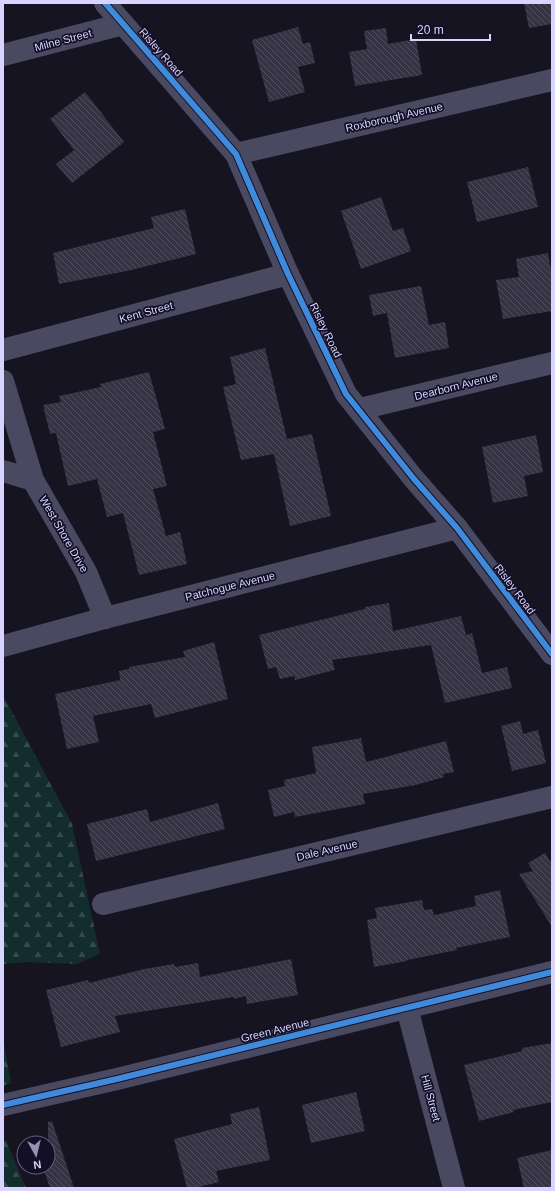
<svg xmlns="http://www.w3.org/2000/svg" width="555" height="1191" viewBox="0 0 555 1191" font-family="Helvetica,sans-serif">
<defs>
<pattern id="forest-firs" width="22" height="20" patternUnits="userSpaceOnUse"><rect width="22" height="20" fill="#132c2d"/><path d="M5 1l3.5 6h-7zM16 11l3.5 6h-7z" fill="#354a4c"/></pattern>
<pattern id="building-back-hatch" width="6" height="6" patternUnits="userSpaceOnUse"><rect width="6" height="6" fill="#343243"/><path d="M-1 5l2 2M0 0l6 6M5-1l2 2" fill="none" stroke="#514f5f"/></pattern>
</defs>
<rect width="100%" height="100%" fill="#161421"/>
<g fill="url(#forest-firs)">
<path d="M 3,695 L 72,824 L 100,954 L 77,964 L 26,962 L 3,964 Z"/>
<path d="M 3,1039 L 11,1083 L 3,1086 Z"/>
<path d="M 6,1140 L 26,1188 L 3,1188 L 3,1141 Z"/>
</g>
<g fill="url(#building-back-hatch)">
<path d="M 524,3 L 552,3 L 552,24 L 529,28 Z"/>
<path d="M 298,27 L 303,44 L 310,42 L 315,63 L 298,67 L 305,92 L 269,102 L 252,40 Z"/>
<path d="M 386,28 L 388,44 L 416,39 L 422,75 L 355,86 L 349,52 L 367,49 L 364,31 Z"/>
<path d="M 85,92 L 124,142 L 72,183 L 56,164 L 74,150 L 50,119 Z"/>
<path d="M 528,167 L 538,207 L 477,222 L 467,182 Z"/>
<path d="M 381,197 L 393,231 L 403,228 L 411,251 L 361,269 L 341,211 Z"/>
<path d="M 185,209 L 196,254 L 127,271 L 59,284 L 53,253 L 154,228 L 151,217 Z"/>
<path d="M 548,253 L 552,276 L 552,311 L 503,319 L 496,280 L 519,277 L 516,259 Z"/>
<path d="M 421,286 L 429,325 L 445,322 L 449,348 L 395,358 L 387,313 L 373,316 L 369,295 Z"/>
<path d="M 265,348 L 287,439 L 312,434 L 331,516 L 290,526 L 274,454 L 241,460 L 223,387 L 236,384 L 230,357 Z"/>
<path d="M 149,372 L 165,429 L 153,432 L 167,486 L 153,489 L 166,536 L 180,532 L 187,564 L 139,575 L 123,513 L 107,517 L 97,479 L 68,486 L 56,433 L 50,434 L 43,405 L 61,402 L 59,396 L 101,387 L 100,384 Z"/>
<path d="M 536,435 L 543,472 L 524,476 L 528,496 L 493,503 L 482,447 Z"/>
<path d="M 389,603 L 393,631 L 461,616 L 466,635 L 472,633 L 482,673 L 507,667 L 512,688 L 445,703 L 431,645 L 332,660 L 335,670 L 295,680 L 294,676 L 280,679 L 276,667 L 268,669 L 259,635 L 365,609 L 365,607 Z"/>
<path d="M 214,642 L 228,699 L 155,718 L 151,704 L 93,716 L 99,742 L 67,749 L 55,694 L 120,680 L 119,671 L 129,669 L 129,667 L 185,657 L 183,651 Z"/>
<path d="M 520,721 L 523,734 L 538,730 L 546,763 L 512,771 L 501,726 Z"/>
<path d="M 361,738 L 366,762 L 446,741 L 454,772 L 443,774 L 444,777 L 416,785 L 363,794 L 365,804 L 295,817 L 294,812 L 274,817 L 268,790 L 285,786 L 284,780 L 316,773 L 312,747 Z"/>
<path d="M 218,803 L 225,829 L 96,861 L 87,824 L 147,809 L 150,822 Z"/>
<path d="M 545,853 L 552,864 L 552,927 L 519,874 L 533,871 L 528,863 Z"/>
<path d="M 500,890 L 510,937 L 456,948 L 457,950 L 407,960 L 407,961 L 374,967 L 367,920 L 377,918 L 375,908 L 422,900 L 424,910 L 432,909 L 434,915 L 476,906 L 474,896 Z"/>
<path d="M 291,959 L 298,995 L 247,1004 L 246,996 L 234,999 L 234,997 L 115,1016 L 120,1032 L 61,1047 L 46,990 L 88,980 L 89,983 L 144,969 L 174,964 L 175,967 L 198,963 L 200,977 Z"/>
<path d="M 552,1043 L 552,1102 L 513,1110 L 514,1112 L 479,1121 L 464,1065 L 522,1051 L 522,1048 Z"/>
<path d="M 356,1092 L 365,1131 L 311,1143 L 302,1105 Z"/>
<path d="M 259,1107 L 270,1160 L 216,1171 L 219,1182 L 195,1188 L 187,1188 L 174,1139 L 232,1124 L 230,1114 Z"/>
<path d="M 52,1121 L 74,1188 L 50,1188 L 43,1167 L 48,1167 L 48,1122 Z"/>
<path d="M 552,1150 L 552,1188 L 524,1188 L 517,1158 Z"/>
</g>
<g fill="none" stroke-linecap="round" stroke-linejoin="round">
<g stroke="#4a4962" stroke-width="22">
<path d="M 105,3 L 236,154 L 288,274 L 346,394 L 414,479 L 457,528 L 552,654"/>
<path d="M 3,55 L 123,24"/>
<path d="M 236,154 L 552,80"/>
<path d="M 3,350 L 288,274"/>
<path d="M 3,381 L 33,480"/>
<path d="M 360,409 L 552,363"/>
<path d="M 3,471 L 33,480 L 86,572 L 105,618"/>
<path d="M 3,646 L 105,618 L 457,528"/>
<path d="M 103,904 L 552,797"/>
<path d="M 407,1008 L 454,1188"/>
<path d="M 3,1105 L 117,1079 L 552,972"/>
</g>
<g stroke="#130f26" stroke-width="8">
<g id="cycleway">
<path d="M 105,3 L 236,154 L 288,274 L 346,394 L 414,479 L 457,528 L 552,654"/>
<path d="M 3,1105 L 117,1079 L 552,972"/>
</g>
</g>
<use href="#cycleway" stroke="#408adc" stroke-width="6"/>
</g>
<g text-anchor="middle" stroke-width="3.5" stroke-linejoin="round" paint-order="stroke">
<g font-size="11" fill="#d9d4ff" stroke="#130f26">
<text transform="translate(63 40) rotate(-15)" y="4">Milne Street</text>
<text transform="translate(161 52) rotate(49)" y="4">Risley Road</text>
<text transform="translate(394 117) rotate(-13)" y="4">Roxborough Avenue</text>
<text transform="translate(146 312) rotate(-15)" y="4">Kent Street</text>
<text transform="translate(326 330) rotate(64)" y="4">Risley Road</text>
<text transform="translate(456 386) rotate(-14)" y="4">Dearborn Avenue</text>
<text transform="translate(64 534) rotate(60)" y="4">West Shore Drive</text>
<text transform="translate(230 586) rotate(-14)" y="4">Patchogue Avenue</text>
<text transform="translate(515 589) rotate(53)" y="4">Risley Road</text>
<text transform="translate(327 850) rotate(-13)" y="4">Dale Avenue</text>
<text transform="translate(275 1030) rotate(-14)" y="4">Green Avenue</text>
<text transform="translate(431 1098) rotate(75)" y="4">Hill Street</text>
</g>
</g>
<rect width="555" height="1191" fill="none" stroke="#d9d4ff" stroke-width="8"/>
<g transform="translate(36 1155) rotate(172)"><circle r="19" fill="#130f26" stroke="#625e7d"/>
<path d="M0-3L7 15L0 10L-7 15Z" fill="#9591b1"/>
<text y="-6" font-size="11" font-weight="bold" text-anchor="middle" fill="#d9d4ff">N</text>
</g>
<path d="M411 34v6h79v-6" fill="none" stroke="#d9d4ff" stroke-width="2"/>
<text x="417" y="34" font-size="12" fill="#d9d4ff" stroke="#130f26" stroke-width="3" paint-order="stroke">20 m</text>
</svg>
